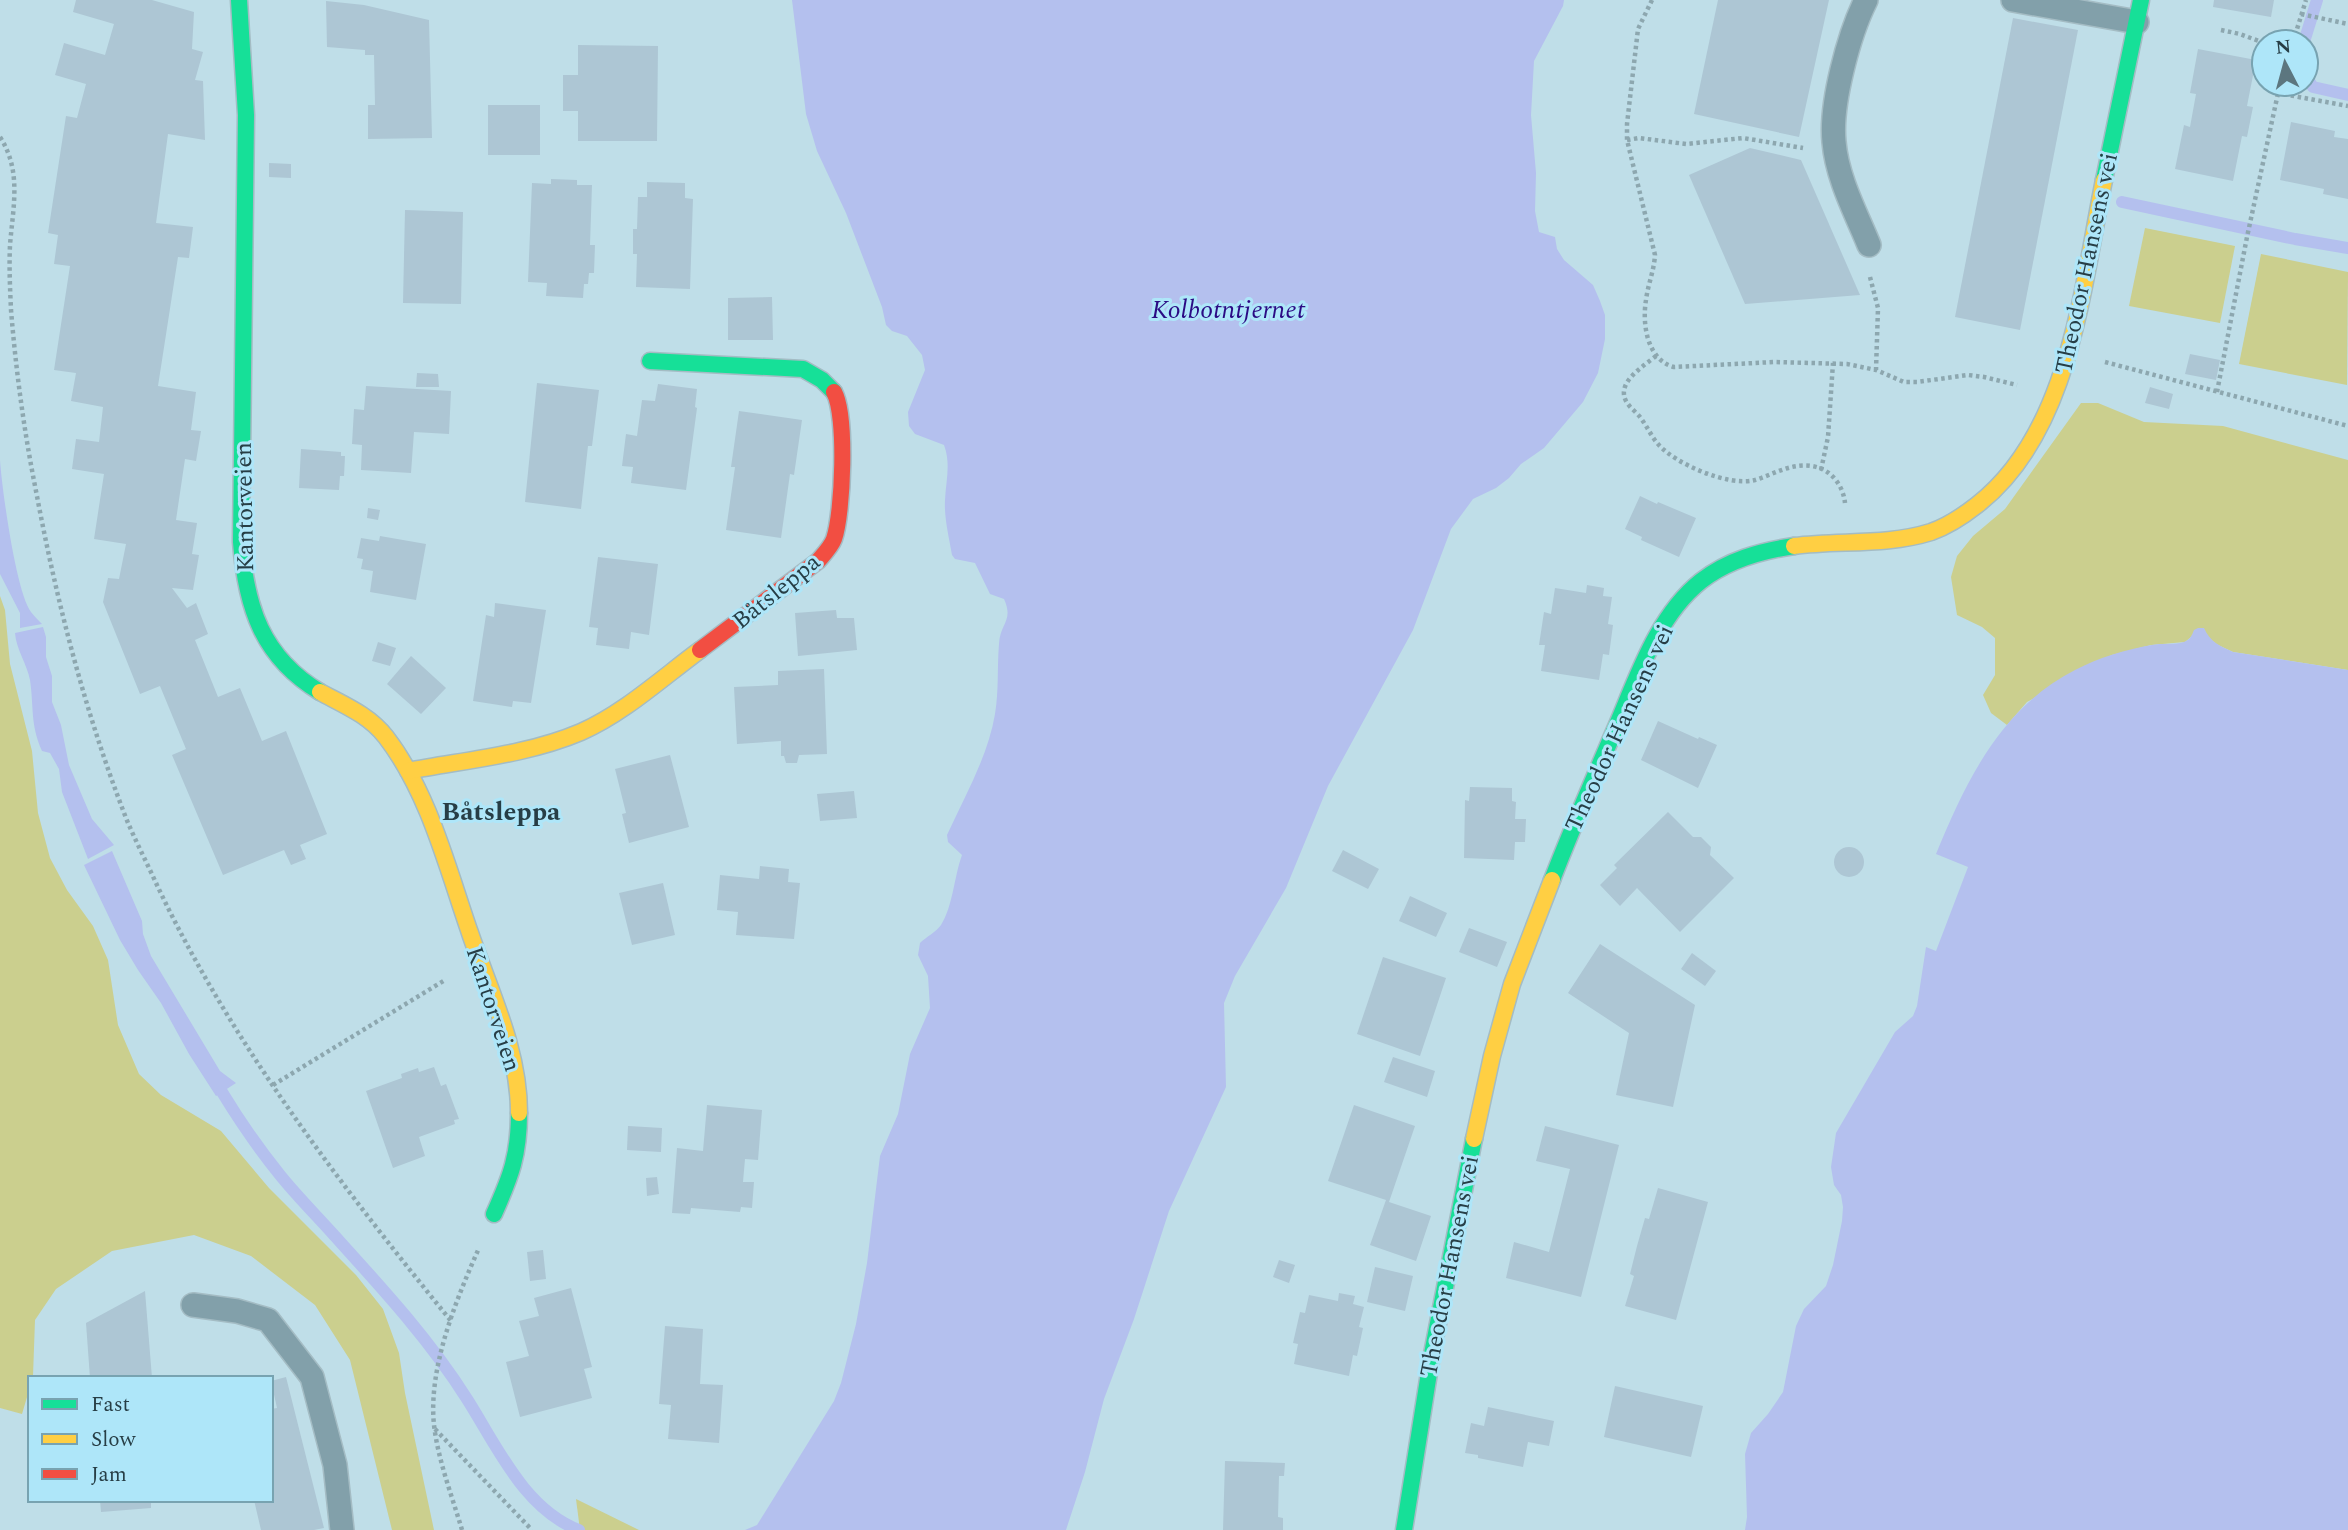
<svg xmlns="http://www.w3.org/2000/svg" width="2348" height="1530" viewBox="0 0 2348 1530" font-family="Spectral,serif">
<rect width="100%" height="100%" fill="#bfdee8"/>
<g fill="#cbcf8e">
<path d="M 2145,228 L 2235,246 L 2220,323 L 2129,306 Z"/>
<path d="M 2261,254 L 2348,272 L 2347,385 L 2239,364 Z"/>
<path d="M 2081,403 L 2098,403 L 2144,422 L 2223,426 L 2348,460 L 2348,670 L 2233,652 L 2216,644 L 2208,637 L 2191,637 L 2185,642 L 2151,645 L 2112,655 L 2027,702 L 2007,725 L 1991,713 L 1983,695 L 1995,675 L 1995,638 L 1982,627 L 1957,615 L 1951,577 L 1957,556 L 1973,536 L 2005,509 Z"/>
<path d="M 0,596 L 5,610 L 10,664 L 32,751 L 38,813 L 50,858 L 67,890 L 93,926 L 108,960 L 118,1025 L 139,1074 L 161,1095 L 221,1131 L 269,1188 L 356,1275 L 383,1309 L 399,1353 L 405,1393 L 434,1530 L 392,1530 L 350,1360 L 315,1305 L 251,1256 L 194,1235 L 112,1251 L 56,1289 L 35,1320 L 33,1376 L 30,1378 L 30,1387 L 22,1414 L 0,1408 Z"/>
<path d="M 576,1499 L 639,1530 L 580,1530 Z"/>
</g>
<g fill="#b4c0ee">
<path d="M 792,0 L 1564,0 L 1563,6 L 1534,61 L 1531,115 L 1536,173 L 1535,211 L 1539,232 L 1555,237 L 1557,249 L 1564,260 L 1593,285 L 1600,301 L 1605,315 L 1605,339 L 1598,373 L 1583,402 L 1544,448 L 1521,464 L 1509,478 L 1496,488 L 1473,499 L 1451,529 L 1413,630 L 1328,786 L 1286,888 L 1235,976 L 1224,1003 L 1226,1087 L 1169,1211 L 1134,1319 L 1104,1399 L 1085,1472 L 1066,1530 L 745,1530 L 757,1525 L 834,1401 L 841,1383 L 856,1324 L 867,1263 L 880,1156 L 898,1114 L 910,1054 L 930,1008 L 928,976 L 918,955 L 920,943 C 926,937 936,932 941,925 C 953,906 954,877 962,855 L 948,842 L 947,835 C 965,796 988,756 995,714 C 999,691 997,667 999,644 C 1000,623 1014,621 1004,599 L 990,594 L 975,563 L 955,559 L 952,555 C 949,537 944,518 945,500 C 946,480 951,464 944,445 L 915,434 L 909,426 L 908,412 L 925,370 L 922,355 L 907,336 L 892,331 L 886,325 L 882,307 L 846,213 L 817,151 L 806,114 Z"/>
<path d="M 0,460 C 2,489 16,592 31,612 C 34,616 38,620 42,624 L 20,628 L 20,613 L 0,574 Z"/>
<path d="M 43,627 L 46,637 L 46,657 L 52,676 L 52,702 L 61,725 L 69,765 L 92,819 L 114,845 L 88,859 L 62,792 L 59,769 L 50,753 L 42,751 C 30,724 34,707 30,680 C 27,664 16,649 15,633 Z"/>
<path d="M 2198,628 L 2204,628 C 2210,642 2220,646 2233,652 L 2348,670 L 2348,1530 L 1745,1530 L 1747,1517 L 1745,1454 L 1751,1433 L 1768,1414 L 1783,1392 L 1796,1326 L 1804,1309 L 1826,1286 L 1833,1265 L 1842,1221 L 1843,1207 L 1841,1195 L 1834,1185 L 1831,1167 L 1836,1133 L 1895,1032 L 1913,1016 L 1917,1006 L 1926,947 L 1936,951 L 1968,867 L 1936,854 C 1967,779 2001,708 2075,670 C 2098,658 2127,649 2152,645 C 2162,643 2174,645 2184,642 C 2190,640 2192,635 2194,630 Z"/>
<path d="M 112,851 L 142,921 L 143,934 L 151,956 L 220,1071 L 236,1083 L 216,1096 L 189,1054 L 161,1003 L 138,970 L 120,940 L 84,865 Z"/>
</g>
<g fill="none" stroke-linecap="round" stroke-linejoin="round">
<g stroke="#b4c0ee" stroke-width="12">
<path d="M 2304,42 L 2317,0"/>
<path d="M 2306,77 L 2313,87 L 2348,95"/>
<path d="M 2122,202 L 2295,239 L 2348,248"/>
<path d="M 222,1092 C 239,1120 259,1149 280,1175 C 296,1195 315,1214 333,1234 C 381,1287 429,1339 467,1399 C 497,1446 524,1509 579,1530"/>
</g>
</g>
<g fill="#adc6d4">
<path d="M 76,0 L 152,0 L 194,12 L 192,49 L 203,52 L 195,80 L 203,81 L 205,140 L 168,134 L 156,223 L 193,227 L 189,258 L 178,257 L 158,386 L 196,392 L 191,430 L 201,431 L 196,461 L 185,459 L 176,520 L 197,523 L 192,554 L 199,555 L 193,590 L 172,588 L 187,608 L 196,603 L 208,634 L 195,640 L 218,697 L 240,688 L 262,741 L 286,731 L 327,834 L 300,845 L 306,859 L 291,865 L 284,850 L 223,875 L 172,755 L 186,749 L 160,686 L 140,694 L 103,602 L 108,578 L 119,579 L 126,544 L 94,539 L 104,474 L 72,469 L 76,439 L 99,442 L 103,407 L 71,401 L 76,373 L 54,370 L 70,266 L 54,264 L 58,235 L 48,233 L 66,116 L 77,118 L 86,84 L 55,75 L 64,43 L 105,55 L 114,24 L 73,12 Z"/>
<path d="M 1718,0 L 1829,0 L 1799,137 L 1694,114 Z"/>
<path d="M 2214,0 L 2274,0 L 2271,17 L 2213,7 Z"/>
<path d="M 326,1 L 364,5 L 429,20 L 432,138 L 368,139 L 368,105 L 375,105 L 374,55 L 365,55 L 365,50 L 327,47 Z"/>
<path d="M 2013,18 L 2078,30 L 2020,330 L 1955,317 Z"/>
<path d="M 578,45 L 658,46 L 657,141 L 578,141 L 578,111 L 563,111 L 563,75 L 578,75 Z"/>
<path d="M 2198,49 L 2256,60 L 2247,106 L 2253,107 L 2247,137 L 2242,136 L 2233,181 L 2175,169 L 2184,125 L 2190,127 L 2196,94 L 2190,93 Z"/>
<rect x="488" y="105" width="52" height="50"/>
<path d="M 2291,122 L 2335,131 L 2334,137 L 2348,139 L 2348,199 L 2323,194 L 2324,189 L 2280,180 Z"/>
<path d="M 1750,148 L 1801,160 L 1860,295 L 1745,304 L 1689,175 Z"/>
<path d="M 269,163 L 291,164 L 291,178 L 269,177 Z"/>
<path d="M 551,179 L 577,180 L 577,185 L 592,185 L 590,245 L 595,245 L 594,273 L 589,273 L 588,284 L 584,284 L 583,298 L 546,296 L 547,283 L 528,282 L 532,183 L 551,184 Z"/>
<path d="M 647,182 L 685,183 L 685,198 L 693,199 L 690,289 L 636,287 L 637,254 L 633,254 L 633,229 L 637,229 L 638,197 L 647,197 Z"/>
<path d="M 405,210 L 463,212 L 461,304 L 403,303 Z"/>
<path d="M 772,297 L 773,340 L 728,340 L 728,298 Z"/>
<path d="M 2190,354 L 2220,360 L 2216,380 L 2185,374 Z"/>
<path d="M 417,373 L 438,374 L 439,387 L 416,387 Z"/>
<path d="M 537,383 L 599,390 L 592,446 L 588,446 L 581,509 L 525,502 Z"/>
<path d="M 658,384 L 697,389 L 695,407 L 697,408 L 686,490 L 631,483 L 633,467 L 622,466 L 626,434 L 637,436 L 642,400 L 655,401 Z"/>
<path d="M 366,386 L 451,391 L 449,434 L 414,432 L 411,473 L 361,470 L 362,445 L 352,444 L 354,409 L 364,410 Z"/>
<path d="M 2150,387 L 2173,394 L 2169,409 L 2145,403 Z"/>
<path d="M 739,411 L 802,420 L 794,475 L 790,474 L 781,538 L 726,530 L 735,467 L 731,467 Z"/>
<path d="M 301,449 L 341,452 L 341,456 L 345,456 L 344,476 L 340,476 L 339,490 L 299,488 Z"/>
<path d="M 1640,496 L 1657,504 L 1658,502 L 1696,518 L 1679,557 L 1641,540 L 1642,537 L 1625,529 Z"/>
<path d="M 368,508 L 380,510 L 378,520 L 367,518 Z"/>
<path d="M 380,536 L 426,544 L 416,600 L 370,592 L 373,571 L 361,569 L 363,559 L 357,558 L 361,538 L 379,541 Z"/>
<path d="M 598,557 L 658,564 L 649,635 L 631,632 L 629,649 L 596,645 L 598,628 L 589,627 Z"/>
<path d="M 1587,585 L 1604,588 L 1603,596 L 1612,597 L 1608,624 L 1613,625 L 1609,655 L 1603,654 L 1599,680 L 1541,671 L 1545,645 L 1539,645 L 1544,612 L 1551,614 L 1555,588 L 1586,593 Z"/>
<path d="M 495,603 L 546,610 L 531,703 L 513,701 L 512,707 L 473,701 L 486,615 L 494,617 Z"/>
<path d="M 836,610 L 837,618 L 854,618 L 857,650 L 798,656 L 795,613 Z"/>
<path d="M 378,642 L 396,648 L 390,666 L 372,661 Z"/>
<path d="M 411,656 L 446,688 L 421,714 L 387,684 Z"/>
<path d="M 824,669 L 827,754 L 799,755 L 797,763 L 786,763 L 784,756 L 781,756 L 781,741 L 737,744 L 734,687 L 778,685 L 778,671 Z"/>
<path d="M 1658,721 L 1698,739 L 1699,737 L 1717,745 L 1698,788 L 1641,760 Z"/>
<path d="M 670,755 L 689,827 L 629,843 L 622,814 L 626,813 L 615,769 Z"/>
<path d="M 1470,787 L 1512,788 L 1512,801 L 1516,802 L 1515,819 L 1526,819 L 1525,842 L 1515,842 L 1514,860 L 1464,858 L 1465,800 L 1469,801 Z"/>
<path d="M 854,791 L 857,818 L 820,821 L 817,794 Z"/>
<path d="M 1668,812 L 1693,837 L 1701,837 L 1711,847 L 1710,855 L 1734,878 L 1680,932 L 1637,888 L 1620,906 L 1600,885 L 1617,868 L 1614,865 Z"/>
<circle cx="1849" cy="862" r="15"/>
<path d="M 1343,850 L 1379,869 L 1368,889 L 1332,871 Z"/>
<path d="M 760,866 L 789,869 L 788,882 L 800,883 L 794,939 L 736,935 L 738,912 L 717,910 L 720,875 L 759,879 Z"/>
<path d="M 663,883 L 675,935 L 632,945 L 619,893 Z"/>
<path d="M 1410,896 L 1447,913 L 1436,937 L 1399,921 Z"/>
<path d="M 1469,928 L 1507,942 L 1497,967 L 1459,952 Z"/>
<path d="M 1600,944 L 1695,1005 L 1673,1107 L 1616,1095 L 1629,1033 L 1568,993 Z"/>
<path d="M 1692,953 L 1716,971 L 1705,986 L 1681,969 Z"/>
<path d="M 1383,957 L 1446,978 L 1420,1056 L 1357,1034 Z"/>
<path d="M 1393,1057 L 1435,1071 L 1427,1097 L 1384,1082 Z"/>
<path d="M 434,1067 L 441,1086 L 446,1084 L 459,1119 L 454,1120 L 455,1124 L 419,1137 L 425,1156 L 393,1168 L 366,1091 L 402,1078 L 401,1074 L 418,1068 L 419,1072 Z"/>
<path d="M 707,1105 L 762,1110 L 758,1160 L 745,1159 L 743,1182 L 754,1182 L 752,1208 L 741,1207 L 740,1212 L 691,1208 L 690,1214 L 672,1213 L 677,1148 L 703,1151 Z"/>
<path d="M 1354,1105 L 1415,1126 L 1389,1202 L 1431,1216 L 1416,1261 L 1370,1245 L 1386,1200 L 1328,1181 Z"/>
<path d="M 628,1126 L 662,1128 L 661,1152 L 627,1150 Z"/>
<path d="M 1545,1126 L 1619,1145 L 1581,1297 L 1506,1278 L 1514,1242 L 1549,1252 L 1570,1169 L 1536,1161 Z"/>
<path d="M 657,1177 L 659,1194 L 647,1196 L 646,1178 Z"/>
<path d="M 1658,1188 L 1708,1202 L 1676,1320 L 1625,1306 L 1634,1276 L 1630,1274 L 1637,1246 L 1645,1218 L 1649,1219 Z"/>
<path d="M 543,1250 L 546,1279 L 530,1281 L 527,1252 Z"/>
<path d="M 1279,1260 L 1295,1265 L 1289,1283 L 1273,1277 Z"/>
<path d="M 1375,1267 L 1413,1276 L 1405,1311 L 1367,1302 Z"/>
<path d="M 571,1288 L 592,1367 L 584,1369 L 592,1398 L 520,1417 L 506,1362 L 529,1356 L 519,1321 L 539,1316 L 534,1298 Z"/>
<path d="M 145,1291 L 152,1378 L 90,1378 L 86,1323 Z"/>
<path d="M 1339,1293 L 1355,1296 L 1353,1304 L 1364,1307 L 1359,1327 L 1363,1328 L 1357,1356 L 1353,1355 L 1349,1376 L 1294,1364 L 1298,1344 L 1293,1343 L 1300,1312 L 1305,1313 L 1309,1295 L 1338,1301 Z"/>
<path d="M 665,1326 L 703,1329 L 700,1384 L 723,1385 L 719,1443 L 668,1439 L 671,1405 L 659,1404 Z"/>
<path d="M 286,1377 L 324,1528 L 314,1530 L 261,1530 L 254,1500 L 271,1500 L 271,1409 L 277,1408 L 271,1381 Z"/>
<path d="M 1615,1386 L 1703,1406 L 1691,1457 L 1604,1437 Z"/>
<path d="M 1488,1407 L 1554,1421 L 1549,1446 L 1528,1442 L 1523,1467 L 1478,1458 L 1478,1455 L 1465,1453 L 1471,1423 L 1484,1426 Z"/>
<path d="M 1225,1461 L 1285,1463 L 1284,1476 L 1279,1476 L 1278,1517 L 1283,1518 L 1283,1530 L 1223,1530 Z"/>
<path d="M 100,1500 L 163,1500 L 163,1502 L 151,1503 L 151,1508 L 101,1512 Z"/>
</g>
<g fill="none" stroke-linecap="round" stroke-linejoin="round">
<g stroke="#a4bcc4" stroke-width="26">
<g id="lane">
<path d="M 1866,0 C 1849,34 1830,104 1834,142 C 1837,178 1856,213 1869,245"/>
<path d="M 2013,0 L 2137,22"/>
<path d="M 193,1305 L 237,1311 L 268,1320 L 312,1377 L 335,1465 L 342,1530"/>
</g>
</g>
<g stroke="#a4bcc4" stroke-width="19">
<g id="fast">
<path d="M 239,0 L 246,115 L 241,542 C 246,607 262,657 320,692"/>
<path d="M 2104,180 L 2141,0"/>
<path d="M 650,361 L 803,369 L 822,380 L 834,392"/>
<path d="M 1552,880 C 1572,828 1594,778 1616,727 C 1637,678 1657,616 1701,581 C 1728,560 1760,551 1794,546"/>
<path d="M 494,1214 C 511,1176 519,1155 519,1113"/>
<path d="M 1404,1530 L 1432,1354 L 1474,1139"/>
</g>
</g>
<g stroke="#a4bcc4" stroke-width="19">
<g id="slow">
<path d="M 1794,546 C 1840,540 1886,546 1931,532 C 1948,526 1963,516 1977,505 C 2070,433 2082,288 2104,180"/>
<path d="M 320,692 C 344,705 369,715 386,737 C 429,793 447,867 470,933 C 490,992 519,1049 519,1113"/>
<path d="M 408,771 C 465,760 527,755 581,732 C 624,713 662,678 700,650"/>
<path d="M 1474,1139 L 1492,1056 L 1512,984 L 1552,880"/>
</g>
</g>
<g stroke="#a4bcc4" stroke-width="19">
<path id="jam" d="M 700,650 L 818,561 C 824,554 831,547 834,539 C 843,513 847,415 834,392"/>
</g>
<g stroke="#8da7af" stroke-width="4.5" stroke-dasharray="3.5 3.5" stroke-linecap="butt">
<path d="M 1652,0 L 1638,29 L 1627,124 L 1627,140 L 1655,255 C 1654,271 1648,284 1646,300 C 1642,324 1647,360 1674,367 L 1775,362 L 1847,364 L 1876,370 L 1904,382 L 1917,382 L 1968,375 L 1984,377 L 2017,385"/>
<path d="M 2301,14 L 2348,24"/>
<path d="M 2221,30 L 2240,34 L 2264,43"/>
<path d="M 2293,42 L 2306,0"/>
<path d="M 2277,93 L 2348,106"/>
<path d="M 0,137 C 22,171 13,207 10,245 C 9,267 10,288 11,310 C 16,371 24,431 36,491 C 57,603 85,712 126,818 C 135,840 146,861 156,883 C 231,1043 340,1184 451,1321"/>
<path d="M 1627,140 L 1639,138 L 1686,144 L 1743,138 L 1803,148"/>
<path d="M 1870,277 L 1878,308 L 1876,370"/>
<path d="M 1656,356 C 1644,366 1616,382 1626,401 C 1629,407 1636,412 1640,417 C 1647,426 1651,436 1658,444 C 1675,464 1729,487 1755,480 C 1774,474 1791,463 1812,466 C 1831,469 1843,485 1845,503"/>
<path d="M 2105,362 L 2348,426"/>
<path d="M 2217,392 L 2247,237 L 2280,84"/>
<path d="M 1821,470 L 1828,437 L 1833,363"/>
<path d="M 273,1085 L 445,980"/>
<path d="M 435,1429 L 532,1530"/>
<path d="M 462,1530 C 452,1496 438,1460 434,1425 C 428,1368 456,1300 479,1248"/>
</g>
<use href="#lane" stroke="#82a0aa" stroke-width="23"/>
<use href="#fast" stroke="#16e098" stroke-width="16"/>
<use href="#slow" stroke="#ffcf43" stroke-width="16"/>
<use href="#jam" stroke="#f24e42" stroke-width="16"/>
</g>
<g text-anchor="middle" stroke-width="6" stroke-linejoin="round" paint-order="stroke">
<g font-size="24" fill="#273e46" stroke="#aee6f9">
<text transform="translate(2086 263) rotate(-78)" y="8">Theodor Hansens vei</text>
<text transform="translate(244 507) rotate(-91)" y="8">Kantorveien</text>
<text transform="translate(776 591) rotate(-39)" y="8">Båtsleppa</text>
<text transform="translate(1619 728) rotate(-65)" y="8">Theodor Hansens vei</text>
<text transform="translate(494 1009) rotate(72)" y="8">Kantorveien</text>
<text transform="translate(1449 1266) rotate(-79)" y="8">Theodor Hansens vei</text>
</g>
<g font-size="26" font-style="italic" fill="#2b0b84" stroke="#aee6f9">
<text x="1228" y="318">Kolbotntjernet</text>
</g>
<g font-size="26" font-weight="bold" fill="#273e46" stroke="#aee6f9">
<text x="501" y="820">Båtsleppa</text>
</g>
</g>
<rect x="28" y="1376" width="245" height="126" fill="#aee6f9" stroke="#78a3b1" stroke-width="2"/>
<rect x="42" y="1399" width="35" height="10" fill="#16e098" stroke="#78a3b1" stroke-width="2"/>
<text x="91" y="1411" font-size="21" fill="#273e46">Fast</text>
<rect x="42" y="1434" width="35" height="10" fill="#ffcf43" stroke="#78a3b1" stroke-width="2"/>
<text x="91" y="1446" font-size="21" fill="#273e46">Slow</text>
<rect x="42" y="1469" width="35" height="10" fill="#f24e42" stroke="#78a3b1" stroke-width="2"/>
<text x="91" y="1481" font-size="21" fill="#273e46">Jam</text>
<g transform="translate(2285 63) rotate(354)"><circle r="33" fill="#aee6f9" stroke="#78a3b1" stroke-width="2"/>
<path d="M0-5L12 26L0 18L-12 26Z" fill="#5c767f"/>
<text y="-10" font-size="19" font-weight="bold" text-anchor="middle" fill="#273e46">N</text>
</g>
</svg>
